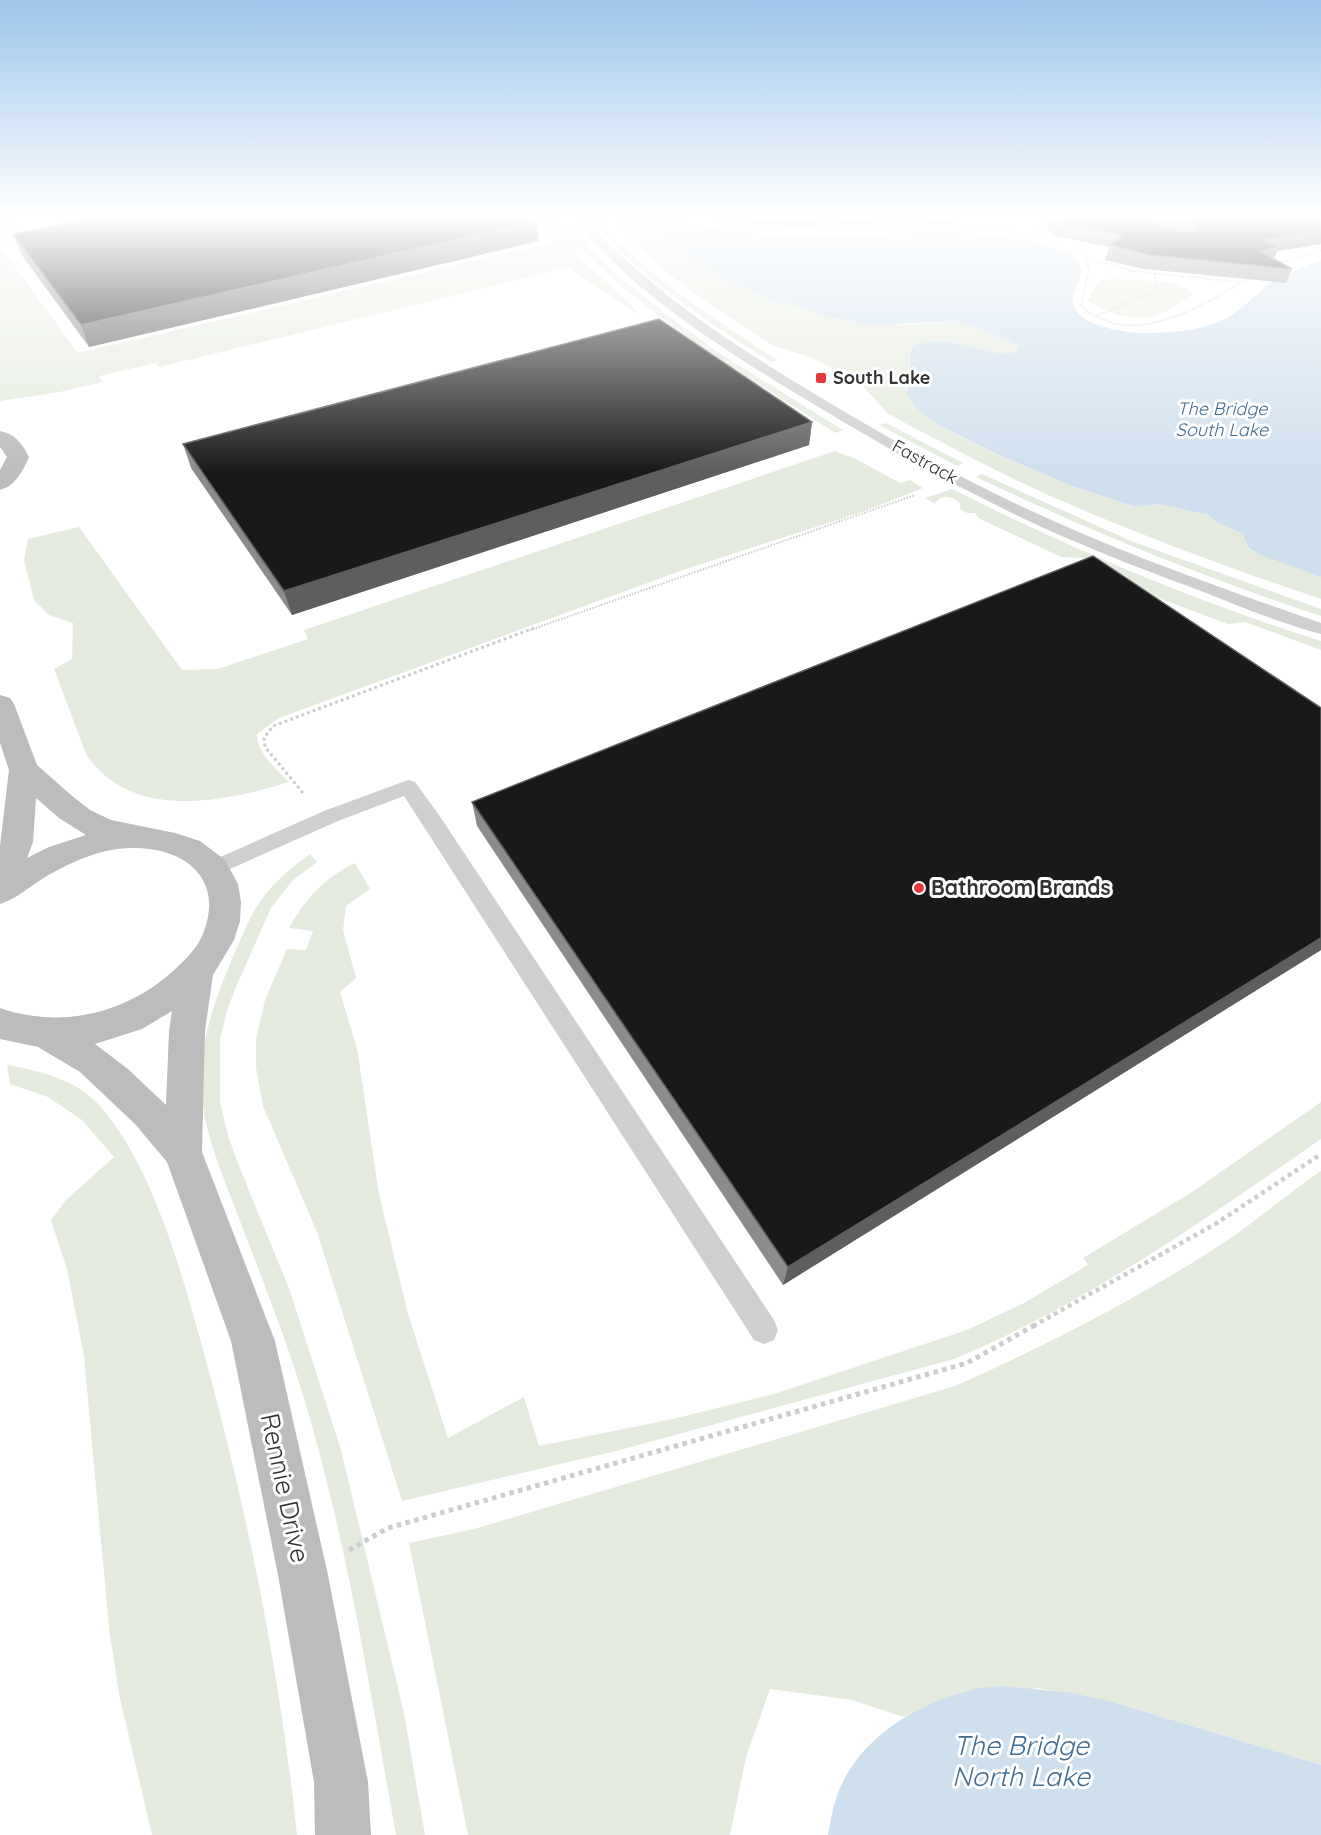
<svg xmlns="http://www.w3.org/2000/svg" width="1321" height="1835" viewBox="0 0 1321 1835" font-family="Quicksand,sans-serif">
<rect width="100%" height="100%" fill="#fff"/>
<g fill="#e4ebde">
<path d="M 0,215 L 9,215 L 21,235 L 0,246 L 78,353 L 554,242 L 550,233 L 524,215 L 543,215 L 572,228 L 610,269 L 668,316 L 719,353 L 843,430 L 835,433 L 702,348 L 626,291 L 587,253 L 574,246 L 577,255 L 633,306 L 639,315 L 568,268 L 159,367 L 156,363 L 99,376 L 102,382 L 60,392 L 0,401 Z"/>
<path d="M 590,215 L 597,215 C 641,274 716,320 778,360 L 771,362 C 718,328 622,268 590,215 Z"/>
<path d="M 640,217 L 650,230 L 775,303 L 787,303 L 829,317 L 904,325 L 959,321 L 1012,342 L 1019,346 L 1016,351 L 1010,354 C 980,353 940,331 911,347 L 906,387 L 918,410 L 939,425 L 1001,456 L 1072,486 L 1136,507 L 1159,504 L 1209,515 L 1214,521 L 1243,534 L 1248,549 L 1321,577 L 1321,599 C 1228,568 1137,534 1048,495 C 999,473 952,448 905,423 L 887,413 L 864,387 L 815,359 L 772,345 L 715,308 L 666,272 L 630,240 L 612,219 Z"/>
<path d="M 1119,279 L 1176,283 L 1192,292 L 1191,297 C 1180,303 1169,311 1157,315 C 1135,323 1107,313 1088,301 L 1096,285 L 1101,280 Z"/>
<path d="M 886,423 L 963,463 L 957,466 L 879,425 Z"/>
<path d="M 835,451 L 856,459 L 900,483 L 910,480 L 923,488 L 865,511 L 683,570 L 279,718 L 257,734 C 257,754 276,768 289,782 C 224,802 131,822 86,754 L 54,669 L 72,659 L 73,623 L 49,615 L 34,600 L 24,560 L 28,539 L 79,527 L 182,670 L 218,669 L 308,639 L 304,630 Z"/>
<path d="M 982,474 L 1131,541 L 1321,609 L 1321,616 C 1202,577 1088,530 976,477 Z"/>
<path d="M 952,489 C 1071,549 1194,601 1321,641 L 1321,650 L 1245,622 L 1228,624 L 1158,598 L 1132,585 L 1124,578 L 1085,558 L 1061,557 L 978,518 L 975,513 L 967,513 L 960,509 L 960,504 C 952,495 941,494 935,504 L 925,498 Z"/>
<path d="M 310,854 L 317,862 L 292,881 L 271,908 L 236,987 L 227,1010 L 220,1040 L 220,1101 L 228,1136 L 239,1166 L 290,1291 L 341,1450 L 404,1713 L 425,1835 L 396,1835 C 368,1679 344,1521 295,1370 C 277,1315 255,1261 235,1208 C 221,1170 204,1133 202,1093 C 199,1039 215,1000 235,952 C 243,934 250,916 261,900 C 274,882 292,867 310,854 Z"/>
<path d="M 355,863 L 370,889 L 346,906 L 343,930 L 356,978 L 340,992 L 357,1048 L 379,1194 L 408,1314 L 448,1438 L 524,1397 L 539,1446 L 673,1419 L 774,1394 L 967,1330 L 1024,1303 L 1088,1265 L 1083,1258 L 1192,1192 L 1321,1102 L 1321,1139 C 1204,1220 1086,1304 954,1359 L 620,1450 L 402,1501 L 317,1232 L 263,1106 L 256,1068 L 256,1039 L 265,1000 L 287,949 L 306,950 L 313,931 L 289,928 C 306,898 324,878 355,863 Z"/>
<path d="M 7,1065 C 45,1072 82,1081 106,1113 C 155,1175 181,1271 202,1346 C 246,1504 280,1672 297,1835 L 152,1835 L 119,1694 L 109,1628 L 84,1356 L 67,1269 L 51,1220 L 66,1200 L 114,1157 L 82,1120 L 48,1097 L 10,1084 Z"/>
<path d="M 1321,1171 L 1321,1765 L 1116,1703 L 1038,1688 L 933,1703 L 904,1717 L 852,1700 L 770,1689 L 746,1757 L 730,1835 L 468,1835 L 409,1543 L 474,1529 L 955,1386 C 1045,1346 1131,1302 1214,1249 C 1251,1226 1284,1196 1321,1171 Z"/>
</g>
<g fill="#cedfed">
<path d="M 638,215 C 647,215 661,212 670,215 C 680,219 689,223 699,225 C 730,231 762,235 794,235 C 877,238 960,222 1042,244 C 1055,248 1074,252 1080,266 C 1085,277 1072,289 1073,301 C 1073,327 1131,334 1150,333 C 1173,333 1204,330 1225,319 C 1241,310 1254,296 1268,285 C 1284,274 1303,267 1321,260 L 1321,577 L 1261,555 L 1248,548 L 1243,534 L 1214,521 L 1209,515 L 1159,504 L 1136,507 L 1072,486 L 1001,456 L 939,425 L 918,410 L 907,394 L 911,347 C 940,331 980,353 1010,354 L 1016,351 L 1019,346 L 1012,342 L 959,321 L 875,325 L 829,317 L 787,303 L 775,303 L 729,280 L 680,250 L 650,230 Z"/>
<path d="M 1004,1686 L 1073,1693 L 1116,1703 L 1321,1765 L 1321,1835 L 828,1835 C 830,1823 832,1810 836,1799 C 854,1741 916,1703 972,1690 C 982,1687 994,1687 1004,1686 Z"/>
</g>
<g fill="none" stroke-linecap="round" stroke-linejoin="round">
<g stroke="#ccc" stroke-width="2" stroke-dasharray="1.5 1.5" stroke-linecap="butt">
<path d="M 692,215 C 780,240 879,222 969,226 C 1009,228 1047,240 1083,256 L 1089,269 L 1081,306 C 1086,312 1093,315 1100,318 C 1149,342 1210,300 1251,277"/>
<path d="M 618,216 L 629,215"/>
<path d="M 971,226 L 977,215"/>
<path d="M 1026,235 L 1050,226"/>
<path d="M 1083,256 L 1131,271 L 1240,282"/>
<path d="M 1279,263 L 1321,250"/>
<path d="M 1096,316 L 1156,291 L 1155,274"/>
<path d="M 530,630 L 915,495"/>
</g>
<path stroke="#ccc" stroke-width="3" stroke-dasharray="3 3" stroke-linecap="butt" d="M 303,793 L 265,747 L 264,738 L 273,726 L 534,628"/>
<path stroke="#ccc" stroke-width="4.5" stroke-dasharray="4 4" stroke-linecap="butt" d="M 1033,1326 L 1217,1223 L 1321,1154"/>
<path stroke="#ccc" stroke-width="5" stroke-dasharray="4.5 4.5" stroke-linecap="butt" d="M 349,1550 L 388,1528 L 967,1363 L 1035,1325"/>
<g fill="#cfcfcf" fill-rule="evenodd">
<path d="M 571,215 L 581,215 C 649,290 731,344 818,396 C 885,436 954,475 1025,508 C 1121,553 1221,588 1321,623 L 1321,634 C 1278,623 1235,604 1193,588 C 1123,562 1054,535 988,501 C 920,468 855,429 790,390 C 711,341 628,289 571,215 Z"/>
<path d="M 408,780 L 415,782 L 439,815 L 774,1320 L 778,1330 L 774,1340 L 764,1344 L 754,1340 L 404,796 L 338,821 L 221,873 L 214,876 L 207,873 L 204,868 L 207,863 L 324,811 Z"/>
</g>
<g fill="#bcbcbc" fill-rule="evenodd">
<path d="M 0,431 C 15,434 22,443 29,457 C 23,471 15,486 0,490 L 0,470 L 7,457 L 0,447 Z"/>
<path d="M 0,695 L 10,698 L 14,704 L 37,765 L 71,795 L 90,810 L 111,820 L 175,833 L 200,841 L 225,860 L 238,884 L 241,902 L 240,921 L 234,940 L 213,975 L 205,1031 L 202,1152 L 275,1341 L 328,1575 L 368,1782 L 371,1835 L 315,1835 L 314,1782 L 278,1575 L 231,1341 L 167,1162 L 135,1124 L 80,1072 L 38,1047 L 0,1039 L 0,1008 C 60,1029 126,1014 173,971 C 184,961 196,950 202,936 C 226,880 186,847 132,848 C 101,848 68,863 42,879 C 28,888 16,899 0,904 L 0,846 L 9,770 L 0,743 ZM 36,798 L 59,818 L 86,835 L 49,847 L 27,858 L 33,842 ZM 172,1011 L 169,1031 L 166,1105 L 128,1069 L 95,1044 L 142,1029 Z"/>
</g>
</g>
<g fill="#8c8c8c">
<path d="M 75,215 L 528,215 L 537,221 L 539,241 L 89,347 L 21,254 L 13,234 L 80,221 Z"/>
<path d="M 740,215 L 954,215 L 952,225 L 872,221 L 871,225 L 819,223 L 819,227 L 740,223 Z"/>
<path d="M 1043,215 L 1321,215 L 1321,244 L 1277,251 L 1274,259 L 1292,269 L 1286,283 L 1144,269 L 1105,260 L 1109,247 L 1051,235 Z"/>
<path d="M 812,422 L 809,445 L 292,615 L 191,468 L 183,444 Z"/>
<path d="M 1321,708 L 1321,950 L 783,1285 L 477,826 L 472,802 Z"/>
</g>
<g fill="#5e5e5e">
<path d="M 537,221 L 539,241 L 89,347 L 81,325 Z"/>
<path d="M 1321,231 L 1321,244 L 1277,251 L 1273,262 L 1254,265 L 1264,240 Z"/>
<path d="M 812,422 L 809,445 L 292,615 L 284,591 Z"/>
<path d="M 1321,938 L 1321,950 L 783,1285 L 788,1267 Z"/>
</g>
<g fill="#191919" stroke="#5e5e5e" stroke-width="1.5">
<path d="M 84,215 L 528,215 L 537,221 L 81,325 L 13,234 L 88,219 Z"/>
<path d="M 1052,215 L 1138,215 L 1178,231 L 1191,231 L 1195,227 L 1192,221 L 1176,215 L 1306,215 L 1321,220 L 1321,231 L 1264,240 L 1279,248 L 1260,251 L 1292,269 L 1149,255 L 1110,245 L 1123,235 L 1054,221 Z"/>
<path d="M 659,319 L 812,422 L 284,591 L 183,444 Z"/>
<path d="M 1093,556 L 1321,708 L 1321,938 L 788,1267 L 472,802 Z"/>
</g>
<linearGradient id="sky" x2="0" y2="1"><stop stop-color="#9dc5ea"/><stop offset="0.46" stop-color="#fff"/><stop offset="1" stop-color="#fff" stop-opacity="0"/></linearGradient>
<rect width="1321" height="472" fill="url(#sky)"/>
<g fill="#e23a3b" stroke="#fff" stroke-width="2">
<rect x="815" y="372" width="12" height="12" rx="3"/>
<circle cx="919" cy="888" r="6"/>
</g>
<g text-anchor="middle" stroke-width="6" stroke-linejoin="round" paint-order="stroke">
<g font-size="18" font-weight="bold" fill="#323232" stroke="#fff" text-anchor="start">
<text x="833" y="384">South Lake</text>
</g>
<g font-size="18" font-style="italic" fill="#406d94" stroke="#fff">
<text x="1222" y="415">The Bridge<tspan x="1222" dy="21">South Lake</tspan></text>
</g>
<g font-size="18" fill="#323232" stroke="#fff">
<text transform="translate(925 462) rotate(29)" y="6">Fastrack</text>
</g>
<g font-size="21" font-weight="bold" fill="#323232" stroke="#fff" text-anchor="start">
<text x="931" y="895">Bathroom Brands</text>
</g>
<g font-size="26" fill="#323232" stroke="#fff">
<text transform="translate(285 1488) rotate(78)" y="9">Rennie Drive</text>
</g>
<g font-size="27" font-style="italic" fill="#406d94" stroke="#fff">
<text x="1021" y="1755">The Bridge<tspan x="1021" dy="31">North Lake</tspan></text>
</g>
</g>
</svg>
